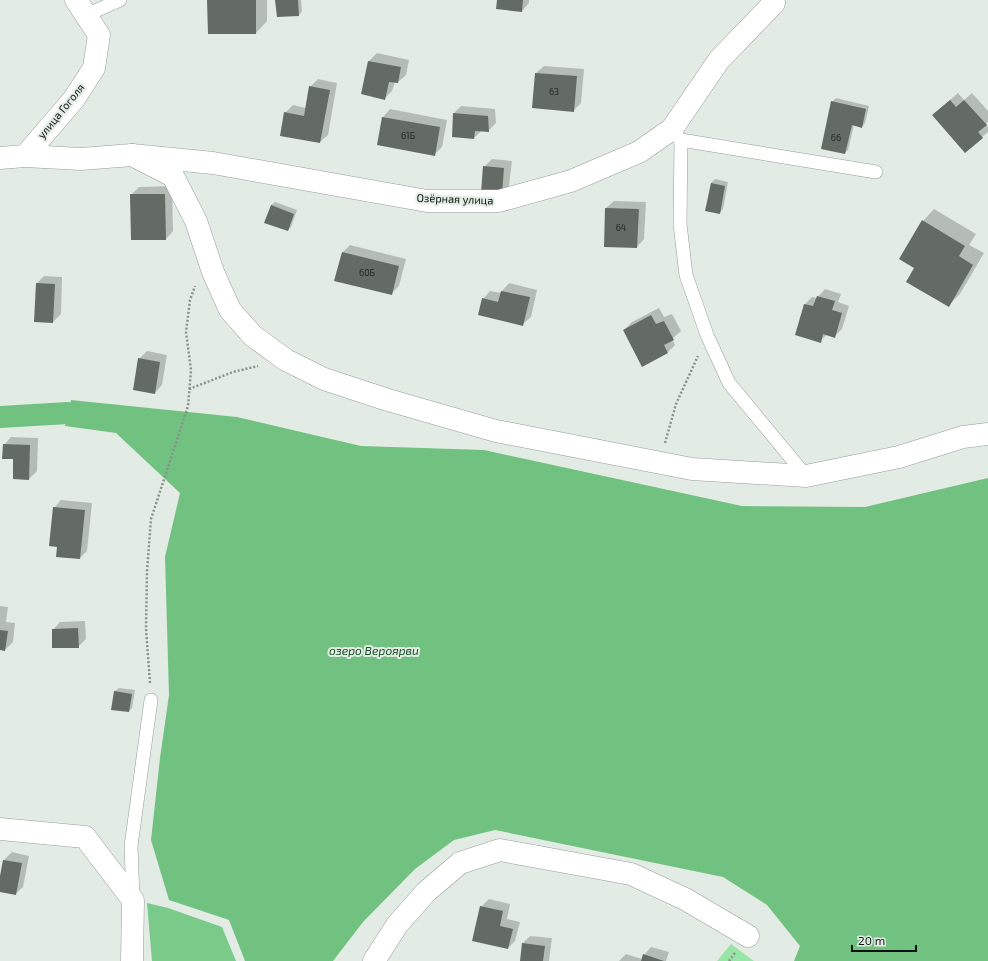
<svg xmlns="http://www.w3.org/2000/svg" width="988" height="961" viewBox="0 0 988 961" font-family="'Exo 2',sans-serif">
<rect width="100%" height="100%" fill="#e3ece4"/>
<path fill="#99e4a7" d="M 731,944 L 754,961 L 717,961 Z"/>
<path fill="#7acb8a" d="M 147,903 L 168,908 L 222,927 L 236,961 L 152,961 Z"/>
<path fill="#71c281" d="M 71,400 L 237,417 L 361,446 L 484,450 L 742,506 L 865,507 L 988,478 L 988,961 L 794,961 L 800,946 L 767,905 L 723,877 L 495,830 L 454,840 L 415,869 L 363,922 L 333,961 L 245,961 L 229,920 L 169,900 L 151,840 L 160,758 L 169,695 L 165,557 L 180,493 L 116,433 L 65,426 Z"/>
<g fill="#0003">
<path d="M 208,0 L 267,0 L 267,21 L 256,33 Z"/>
<path d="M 276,0 L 301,0 L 302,11 L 299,15 Z"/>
<path d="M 498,0 L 529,0 L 529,3 L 522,11 Z"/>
<path d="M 377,53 L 409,60 L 406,75 L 398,82 L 395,82 L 392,91 L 385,98 L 363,93 L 369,61 Z"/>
<path d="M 544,66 L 584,69 L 581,103 L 573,111 L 536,73 Z"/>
<path d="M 318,79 L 337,83 L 328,135 L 320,142 L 285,113 L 293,105 L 306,108 L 310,87 Z"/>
<path d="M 958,93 L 964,100 L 972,93 L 988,111 L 988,122 L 986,124 L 988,127 L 988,132 L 965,152 L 941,108 Z"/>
<path d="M 836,98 L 869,106 L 865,123 L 862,127 L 854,125 L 848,150 L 845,153 L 832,102 Z"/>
<path d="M 461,106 L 495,109 L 496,123 L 488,131 L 481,131 L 474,138 L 454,113 Z"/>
<path d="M 390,109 L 447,120 L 442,147 L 435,154 L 378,144 L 383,117 Z"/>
<path d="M 492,159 L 512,161 L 509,186 L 502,194 L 484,167 Z"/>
<path d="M 715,179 L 728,182 L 723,209 L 719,213 L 706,210 L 711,183 Z"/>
<path d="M 172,186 L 173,231 L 166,239 L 131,195 L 139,187 Z"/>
<path d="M 614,201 L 646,202 L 644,239 L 637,247 L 606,208 Z"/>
<path d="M 275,202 L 297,210 L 291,227 L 288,230 L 271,205 Z"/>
<path d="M 934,209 L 976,234 L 969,245 L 984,253 L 960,294 L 948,306 L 923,221 Z"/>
<path d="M 350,245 L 406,259 L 399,286 L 391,294 L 343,252 Z"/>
<path d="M 44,276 L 62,277 L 61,314 L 53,322 L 37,283 Z"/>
<path d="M 509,283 L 537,290 L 531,317 L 523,324 L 483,299 L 490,291 L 501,293 L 502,291 Z"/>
<path d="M 825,289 L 841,294 L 838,302 L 849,306 L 842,329 L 835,336 L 828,334 L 820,341 L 805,304 L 812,297 L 817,298 Z"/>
<path d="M 659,308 L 664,317 L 672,314 L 681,331 L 672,339 L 675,345 L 668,352 L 624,330 L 632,322 Z"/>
<path d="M 147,351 L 167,355 L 162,385 L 155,393 L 139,359 Z"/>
<path d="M 11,437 L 38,438 L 37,471 L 29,479 L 4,445 Z"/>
<path d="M 61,500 L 92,503 L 87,551 L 80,558 L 58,546 L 54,508 Z"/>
<path d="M 0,606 L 8,607 L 6,622 L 15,623 L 13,642 L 5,650 L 0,649 Z"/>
<path d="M 85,621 L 86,639 L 78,647 L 53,630 L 60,622 Z"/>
<path d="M 119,688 L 135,690 L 132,708 L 129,711 L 115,691 Z"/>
<path d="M 12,852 L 29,856 L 23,887 L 15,894 L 0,891 L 0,881 L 4,860 Z"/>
<path d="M 489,899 L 510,904 L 507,919 L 520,922 L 515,941 L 508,948 L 481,907 Z"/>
<path d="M 530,936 L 552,938 L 549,961 L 521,961 L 523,943 Z"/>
<path d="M 651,947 L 669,952 L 666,961 L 619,961 L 626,954 L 642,959 L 644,955 Z"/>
</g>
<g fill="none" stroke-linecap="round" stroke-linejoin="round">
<path stroke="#71c281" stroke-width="22" d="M 0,417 L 68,413"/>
</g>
<g fill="#636b64">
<path d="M 207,0 L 256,0 L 256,34 L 208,34 Z"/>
<path d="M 275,0 L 298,0 L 299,16 L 277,17 Z"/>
<path d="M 497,0 L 523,0 L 522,12 L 496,9 Z"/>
<path d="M 368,61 L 401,67 L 398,83 L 389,82 L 385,100 L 361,94 Z"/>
<path d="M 535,73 L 577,76 L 574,112 L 532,108 Z"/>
<path d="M 309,86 L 330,90 L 320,143 L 280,136 L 284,112 L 304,116 Z"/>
<path d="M 950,100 L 956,107 L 964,100 L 987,125 L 978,132 L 983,138 L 965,153 L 932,115 Z"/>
<path d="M 831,101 L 866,109 L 862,128 L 852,125 L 845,154 L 821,149 Z"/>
<path d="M 453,113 L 488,116 L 489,132 L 475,131 L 474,139 L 452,137 Z"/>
<path d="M 382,117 L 440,127 L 435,156 L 377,145 Z"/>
<path d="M 483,166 L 504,168 L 502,195 L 481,193 Z"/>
<path d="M 711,183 L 725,186 L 720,214 L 705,211 Z"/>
<path d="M 130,194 L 165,194 L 166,240 L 131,240 Z"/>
<path d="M 271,205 L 294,214 L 288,231 L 264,223 Z"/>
<path d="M 605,208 L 639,209 L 637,248 L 604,247 Z"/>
<path d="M 922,220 L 965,246 L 959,256 L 973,265 L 949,307 L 906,282 L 914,268 L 899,259 Z"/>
<path d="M 342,252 L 399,266 L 392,295 L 334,281 Z"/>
<path d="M 36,283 L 55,284 L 53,323 L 34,322 Z"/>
<path d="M 501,291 L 530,297 L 523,326 L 478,315 L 482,298 L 498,302 Z"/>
<path d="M 817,296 L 835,301 L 832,310 L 842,313 L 835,338 L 823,334 L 821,343 L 795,335 L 804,304 L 813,306 Z"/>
<path d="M 651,315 L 656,324 L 664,321 L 674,340 L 664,345 L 668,353 L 642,367 L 623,330 Z"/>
<path d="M 138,358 L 160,362 L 155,394 L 133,390 Z"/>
<path d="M 3,444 L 30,445 L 29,480 L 13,479 L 13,459 L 2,459 Z"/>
<path d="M 53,507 L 85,510 L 80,559 L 56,557 L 57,547 L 49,546 Z"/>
<path d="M 78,628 L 79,648 L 52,648 L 52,629 Z"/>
<path d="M 0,630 L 8,631 L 5,651 L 0,650 Z"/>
<path d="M 114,691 L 132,694 L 129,712 L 111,710 Z"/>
<path d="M 3,860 L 22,863 L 16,895 L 0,892 L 0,876 Z"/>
<path d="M 480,906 L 503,911 L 500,926 L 513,929 L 508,949 L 472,941 Z"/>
<path d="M 522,943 L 545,946 L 543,961 L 520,961 Z"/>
<path d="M 643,954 L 664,961 L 641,961 Z"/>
</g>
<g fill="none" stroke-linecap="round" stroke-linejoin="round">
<g stroke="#959d96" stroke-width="14">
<g id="service">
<path d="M 86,15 L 120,0"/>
<path d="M 675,134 L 681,140 L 876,172"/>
<path d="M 681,140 L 680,224 L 686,275 L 707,335 L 729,383 L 806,476"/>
<path d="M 133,898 L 131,846 L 151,700"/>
</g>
</g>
<g stroke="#959d96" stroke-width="23">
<g id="minor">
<path d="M 132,155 L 213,163 L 427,201 L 499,201 L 571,181 L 639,152 L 672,129 L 719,60 L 774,3 L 772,0"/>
<path d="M 25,156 L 74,99 L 94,68 L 99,35 L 76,0"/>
<path d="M 0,829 L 85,837 L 133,900 L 132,961"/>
<path d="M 374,961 L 397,925 L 426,892 L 460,863 L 500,850 L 631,874 L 685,899 L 748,936"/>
</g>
</g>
<g stroke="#959d96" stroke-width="23">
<path id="tertiary" d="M 0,158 L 25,156 L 81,159 L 132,155 L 173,176 L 196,221 L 213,272 L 230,310 L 253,336 L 286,360 L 324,379 L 388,400 L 496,431 L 692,469 L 806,476 L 899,457 L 963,437 L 988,434"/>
</g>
<g stroke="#8a918b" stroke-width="2.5" stroke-dasharray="2 2" stroke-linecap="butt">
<path d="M 189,389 L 233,372 L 258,366"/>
<path d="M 665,443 L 676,404 L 698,356"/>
<path d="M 150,683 L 146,629 L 147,571 L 151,519 L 188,406 L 191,370 L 186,332 L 190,300 L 195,286"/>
<path d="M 729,961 L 735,953"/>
</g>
<use href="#service" stroke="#fff" stroke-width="13"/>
<use href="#minor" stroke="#fff" stroke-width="22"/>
<use href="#tertiary" stroke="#fff" stroke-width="22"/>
</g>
<g text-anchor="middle" stroke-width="4" stroke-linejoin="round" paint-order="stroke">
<g font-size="9" fill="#232824">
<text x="554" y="95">63</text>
<text x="408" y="139">61Б</text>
<text x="836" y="141">66</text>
<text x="621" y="231">64</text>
<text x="367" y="276">60Б</text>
</g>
<g font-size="11" fill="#0e110f" stroke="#e3ece4">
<text transform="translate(61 111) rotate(-51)" y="4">улица Гоголя</text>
<text transform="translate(455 199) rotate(2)" y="4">Озёрная улица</text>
</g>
<g font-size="12" font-style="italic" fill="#175127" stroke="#e3ece4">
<text x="374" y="655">озеро Вероярви</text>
</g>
</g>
<path d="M852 945v6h64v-6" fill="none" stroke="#0e110f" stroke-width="2"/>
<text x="858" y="945" font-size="12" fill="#0e110f" stroke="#e3ece4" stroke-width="3" paint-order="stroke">20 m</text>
</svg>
